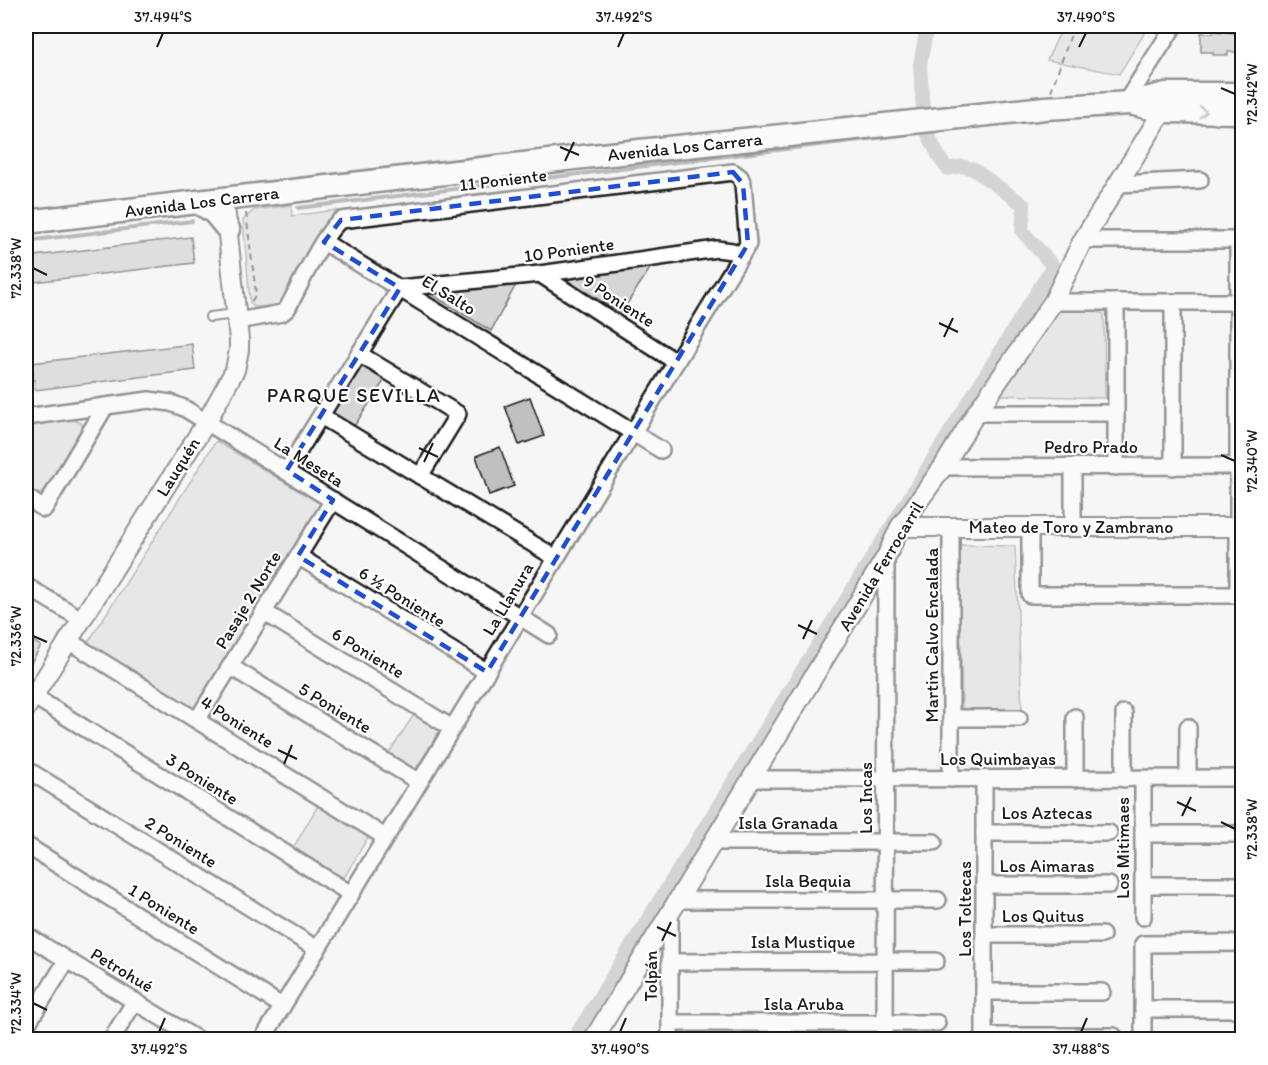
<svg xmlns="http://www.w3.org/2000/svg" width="1268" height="1065" viewBox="0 0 1268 1065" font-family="Itim,sans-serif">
<rect width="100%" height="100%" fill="#f6f6f6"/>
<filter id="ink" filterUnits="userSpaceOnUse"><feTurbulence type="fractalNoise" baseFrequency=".0167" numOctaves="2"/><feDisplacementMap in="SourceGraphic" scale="12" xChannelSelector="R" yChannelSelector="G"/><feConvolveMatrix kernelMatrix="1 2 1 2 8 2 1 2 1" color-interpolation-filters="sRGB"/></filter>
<g filter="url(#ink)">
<g fill="#d6d6d6" stroke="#797979" stroke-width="1.5">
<path d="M 1063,26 L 1149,26 L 1119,74 L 1047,60 Z"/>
<path d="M 291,205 L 292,216 L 336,210 L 282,303 L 276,306 L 254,307 L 250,302 L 243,220 L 254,210 Z"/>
<path d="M 653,264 L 621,313 L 558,275 Z"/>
<path d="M 518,281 L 491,331 L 427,292 Z"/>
<path d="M 1056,299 L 1104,314 L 1105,398 L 998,395 Z"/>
<path d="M 360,362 L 386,378 L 353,428 L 329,410 Z"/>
<path d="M 71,419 L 81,423 L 84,430 L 48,491 L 37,494 L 26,487 L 26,424 Z"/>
<path d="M 216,441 L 321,504 L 194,710 L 87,644 Z"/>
<path d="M 959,545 L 1015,546 L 1022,710 L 962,709 Z"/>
<path d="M 415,713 L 441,729 L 413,773 L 387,756 Z"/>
<path d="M 320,802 L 371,832 L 344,878 L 293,848 Z"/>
</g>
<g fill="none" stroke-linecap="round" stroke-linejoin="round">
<g stroke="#727272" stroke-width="4">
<path d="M 298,208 L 927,132"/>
<path d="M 26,241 L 192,221"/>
</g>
<g stroke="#acacac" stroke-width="14">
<path d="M 923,110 L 920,65 L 927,26"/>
<path d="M 573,1040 L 1053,266 L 1022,231 L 1024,205 L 973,169 L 962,166 L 948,169 L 940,159 L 924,126"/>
</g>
</g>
<g fill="#c0c0c0" stroke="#1c1c1c" stroke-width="1.5">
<path d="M 1213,31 L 1242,34 L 1242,52 L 1228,52 L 1228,55 L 1213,55 L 1213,52 L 1201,52 L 1201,33 L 1213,33 Z"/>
<path d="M 191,237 L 194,263 L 26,283 L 26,257 Z"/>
<path d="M 192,344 L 195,370 L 35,390 L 32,363 Z"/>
<path d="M 530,397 L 544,436 L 519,445 L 505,406 Z"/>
<path d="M 500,447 L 514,486 L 489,495 L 476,456 Z"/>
<path d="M 26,637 L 41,646 L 26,671 Z"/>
</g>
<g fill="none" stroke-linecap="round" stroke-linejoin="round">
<g stroke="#1c1c1c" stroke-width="12">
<path id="service" d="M 210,317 L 236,314"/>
</g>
<g stroke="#1c1c1c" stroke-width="20">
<g id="minor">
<path d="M 1125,103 L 1174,26"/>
<path d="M 1118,184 L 1200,180"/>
<path d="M 324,242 L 661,450"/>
<path d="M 540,274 L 676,362"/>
<path d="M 1053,302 L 1238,302"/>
<path d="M 238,321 L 282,313 L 287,309 C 299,288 324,231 341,220 L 733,172 L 740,177 L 743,184 L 748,244 L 262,1040"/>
<path d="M 359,354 L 458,414 L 420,476"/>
<path d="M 976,413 L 1116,413"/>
<path d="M 321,416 L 556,558"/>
<path d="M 26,417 L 149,400 L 171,403 L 184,408 L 549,635"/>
<path d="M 943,467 L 1238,466"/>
<path d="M 1116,467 L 1116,302"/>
<path d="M 1173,467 L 1173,302"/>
<path d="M 287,470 L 400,288 L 540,274 L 717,249 L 732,251 L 741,256"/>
<path d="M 26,497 L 44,509 L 105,407"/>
<path d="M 1030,527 L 1030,595 L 1238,595 L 1238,240 L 1083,240"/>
<path d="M 1073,527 L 1073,467"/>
<path d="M 298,556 L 487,672"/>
<path d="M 26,586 L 81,619"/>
<path d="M 264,612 L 452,728"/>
<path d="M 67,640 L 385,837"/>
<path d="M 231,667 L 419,782"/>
<path d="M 33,696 L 351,894"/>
<path d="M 951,718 L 1019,718"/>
<path d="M 197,720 L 333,500"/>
<path d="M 26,769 L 317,949"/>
<path d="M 1188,778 L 1188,727"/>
<path d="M 753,779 L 1242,778"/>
<path d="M 951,779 L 951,527"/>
<path d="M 1075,779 L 1075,717"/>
<path d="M 1124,779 L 1124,713"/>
<path d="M 984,833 L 1109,833"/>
<path d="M 1143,834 L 1242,834"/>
<path d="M 714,842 L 934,842"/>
<path d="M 26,845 L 282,1006"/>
<path d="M 984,885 L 1109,885"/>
<path d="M 1143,885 L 1242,885"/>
<path d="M 678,900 L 938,900"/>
<path d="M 1143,917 L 1143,779"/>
<path d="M 26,935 L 198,1040"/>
<path d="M 984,935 L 1102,935"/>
<path d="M 670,962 L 936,961"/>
<path d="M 984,992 L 1102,992"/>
<path d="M 1143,1009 L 1242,1009"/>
<path d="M 670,1023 L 937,1023"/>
<path d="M 26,1026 L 67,960"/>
<path d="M 984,1036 L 1114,1036"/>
<path d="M 111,1040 L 135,1001"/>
<path d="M 670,1040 L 670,912"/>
<path d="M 885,1040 L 886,557"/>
<path d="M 984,1040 L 984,779"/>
<path d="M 1143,1040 L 1143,944 L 1242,943"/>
</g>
</g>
<g stroke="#1c1c1c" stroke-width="22">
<g id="tertiary">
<path d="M 900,527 L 1242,527"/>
<path d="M 26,708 L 207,421 L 235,370 L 239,350 L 239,340 L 226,215"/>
<path d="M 593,1040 L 886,557 L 900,527 L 943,467 L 976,413 L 1053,302 L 1083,240 L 1163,111 L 1165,100"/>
</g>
</g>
<g stroke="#1c1c1c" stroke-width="27">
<g id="primary">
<path d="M 1134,104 L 1163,111 L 1242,112"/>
<path d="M 197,202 L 213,211 L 228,229"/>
<path d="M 26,222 L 583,157 L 1045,108 L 1130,103 L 1166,94 L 1242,94"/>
</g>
</g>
<g stroke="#1c1c1c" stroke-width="2" stroke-dasharray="6 4.5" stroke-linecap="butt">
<path d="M 1051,91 L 1074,26"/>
<path d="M 246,213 L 256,294 L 250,304"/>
</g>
<use href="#service" stroke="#fff" stroke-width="8"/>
<use href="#minor" stroke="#fff" stroke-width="15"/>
<use href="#tertiary" stroke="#fff" stroke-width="18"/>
<use href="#primary" stroke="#fff" stroke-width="22"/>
</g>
<defs><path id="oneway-chevron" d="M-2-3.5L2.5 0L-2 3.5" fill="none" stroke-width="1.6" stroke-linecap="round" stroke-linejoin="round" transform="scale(1.5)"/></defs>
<use stroke="#999" href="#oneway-chevron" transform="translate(1203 112) rotate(1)"/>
</g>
<path d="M0 0H1268V1065H0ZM 733,172 L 743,184 L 748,244 L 487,672 L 298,556 L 333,500 L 287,470 L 400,288 L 324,242 L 341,220 Z" fill="#f6f6f6" fill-opacity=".55" fill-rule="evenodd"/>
<path fill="none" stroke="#1d4ed8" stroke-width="4.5" stroke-dasharray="12 8" stroke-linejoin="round" d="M 733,172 L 743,184 L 748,244 L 487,672 L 298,556 L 333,500 L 287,470 L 400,288 L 324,242 L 341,220 Z"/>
<path fill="none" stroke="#1c1c1c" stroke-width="2" d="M 157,47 L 163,33M 618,47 L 624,33M 1079,47 L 1086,33M 1221,88 L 1235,94M 560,147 L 579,155M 565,161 L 574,142M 33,268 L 47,275M 939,323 L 958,332M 944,337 L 953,318M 419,448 L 438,457M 1221,455 L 1235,461M 424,462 L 433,443M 798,625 L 817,634M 33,636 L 47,642M 803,639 L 812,620M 278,750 L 297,759M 284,764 L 292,745M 1177,802 L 1196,811M 1182,816 L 1191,797M 1221,822 L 1235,829M 657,927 L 676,936M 662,941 L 671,922M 33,1003 L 47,1010M 159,1032 L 165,1018M 620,1032 L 626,1018M 1081,1032 L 1087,1018"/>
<g text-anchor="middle" stroke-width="4.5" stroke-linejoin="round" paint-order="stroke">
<g font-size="18" fill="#1c1c1c" stroke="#fff">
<text transform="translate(685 147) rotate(-6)" y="6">Avenida Los Carrera</text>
<text transform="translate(503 180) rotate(-7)" y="6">11 Poniente</text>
<text transform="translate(202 202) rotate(-7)" y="6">Avenida Los Carrera</text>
<text transform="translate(569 250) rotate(-8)" y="6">10 Poniente</text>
<text transform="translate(449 295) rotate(32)" y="6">El Salto</text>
<text transform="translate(619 301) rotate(33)" y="6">9 Poniente</text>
<text x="1091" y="453">Pedro Prado</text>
<text transform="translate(309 462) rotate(32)" y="6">La Meseta</text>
<text transform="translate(178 467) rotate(-58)" y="6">Lauquén</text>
<text x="1071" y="533">Mateo de Toro y Zambrano</text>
<text transform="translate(881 566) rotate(-59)" y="6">Avenida Ferrocarril</text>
<text transform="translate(402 597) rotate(32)" y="6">6 ½ Poniente</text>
<text transform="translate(508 599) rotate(-59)" y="6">La Llanura</text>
<text transform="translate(248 600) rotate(-59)" y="6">Pasaje 2 Norte</text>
<text transform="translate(932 635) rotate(-90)" y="6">Martin Calvo Encalada</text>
<text transform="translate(368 653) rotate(31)" y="6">6 Poniente</text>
<text transform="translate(335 708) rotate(31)" y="6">5 Poniente</text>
<text transform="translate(237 722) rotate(32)" y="6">4 Poniente</text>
<text x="998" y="765">Los Quimbayas</text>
<text transform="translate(202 779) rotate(32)" y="6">3 Poniente</text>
<text transform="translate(866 798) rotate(-90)" y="6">Los Incas</text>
<text x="1047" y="819">Los Aztecas</text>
<text x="788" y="829">Isla Granada</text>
<text transform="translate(181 842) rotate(32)" y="6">2 Poniente</text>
<text transform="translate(1123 848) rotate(-90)" y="6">Los Mitimaes</text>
<text x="1047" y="872">Los Aimaras</text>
<text x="808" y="887">Isla Bequia</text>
<text transform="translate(164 909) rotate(32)" y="6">1 Poniente</text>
<text transform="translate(965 909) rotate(-90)" y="6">Los Toltecas</text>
<text x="1043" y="922">Los Quitus</text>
<text x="803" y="948">Isla Mustique</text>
<text transform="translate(122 970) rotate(31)" y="6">Petrohué</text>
<text transform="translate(651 976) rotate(-90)" y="6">Tolpán</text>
<text x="804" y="1010">Isla Aruba</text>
</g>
<g font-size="20" letter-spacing="1.5" fill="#1c1c1c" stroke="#fff">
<text x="354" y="402">PARQUE SEVILLA</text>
</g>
</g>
<rect width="1268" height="1065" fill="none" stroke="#fff" stroke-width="66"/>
<rect x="33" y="33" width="1202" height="999" fill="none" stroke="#1c1c1c" stroke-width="2"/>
<g font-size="15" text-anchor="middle" fill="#1c1c1c">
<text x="163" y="22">37.494°S</text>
<text x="624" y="22">37.492°S</text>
<text x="1086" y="22">37.490°S</text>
<text transform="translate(1252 94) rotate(-90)" y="5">72.342°W</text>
<text transform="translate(16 268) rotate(-90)" y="5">72.338°W</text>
<text transform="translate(1252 461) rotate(-90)" y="5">72.340°W</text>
<text transform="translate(16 636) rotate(-90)" y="5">72.336°W</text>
<text transform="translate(1252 829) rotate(-90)" y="5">72.338°W</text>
<text transform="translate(16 1003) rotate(-90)" y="5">72.334°W</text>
<text x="159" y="1054">37.492°S</text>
<text x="620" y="1054">37.490°S</text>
<text x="1081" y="1054">37.488°S</text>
</g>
</svg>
